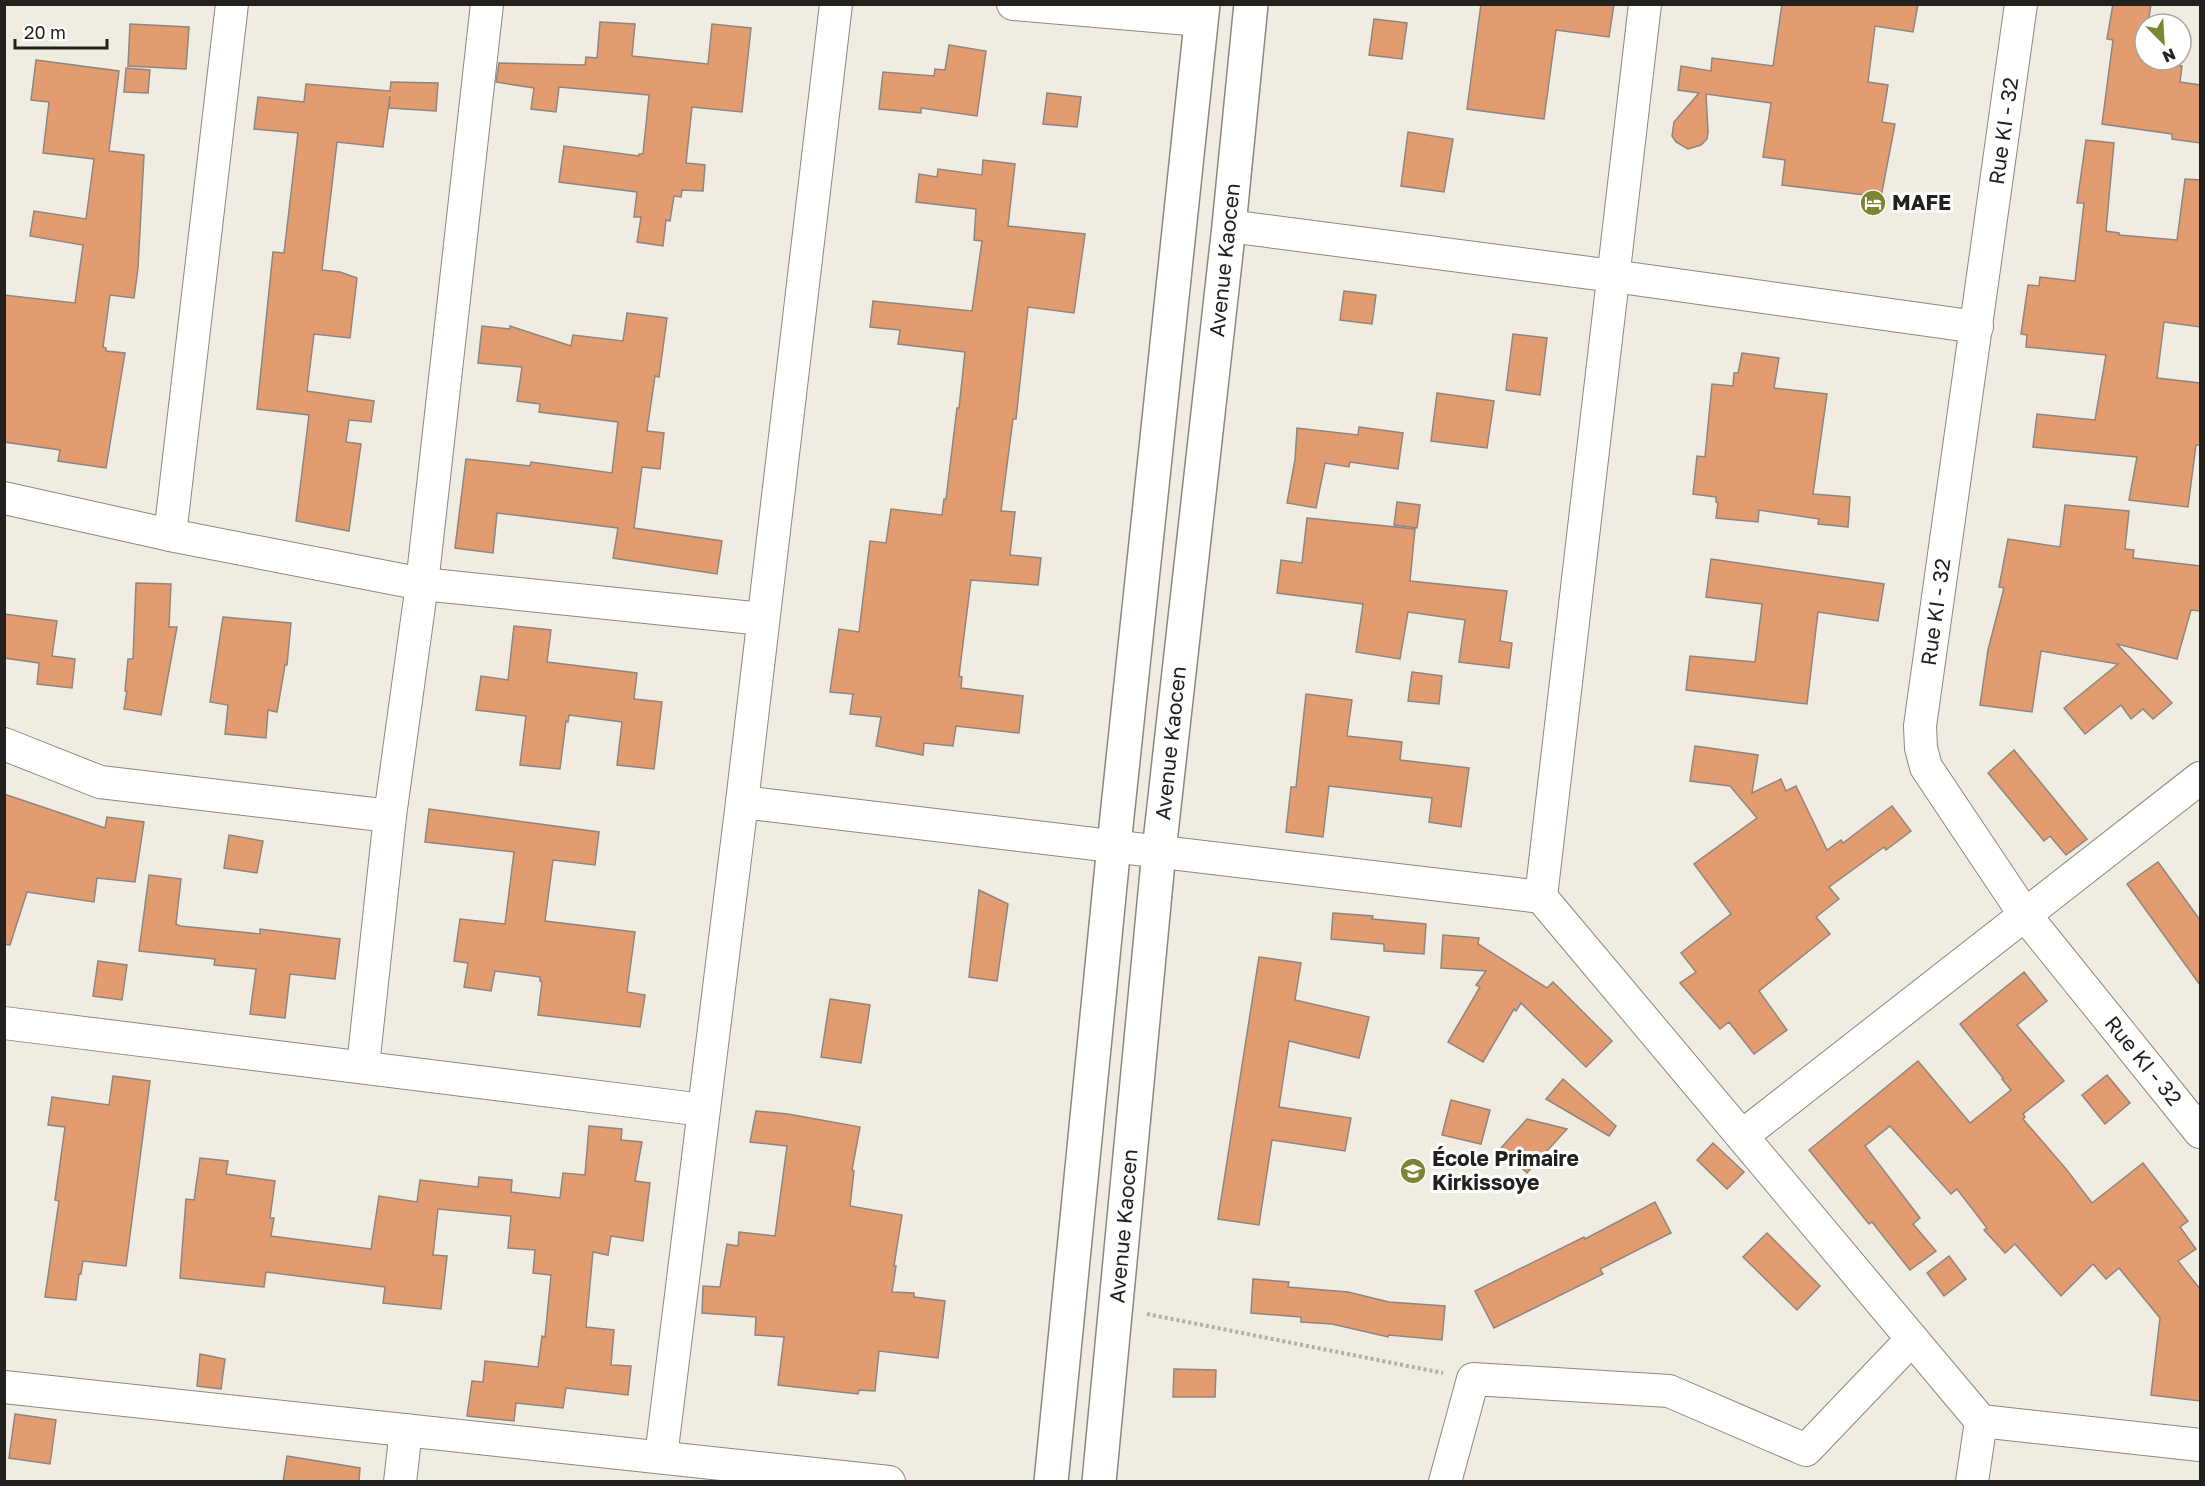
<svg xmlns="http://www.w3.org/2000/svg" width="2205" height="1486" viewBox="0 0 2205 1486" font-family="'Golos Text',sans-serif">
<rect width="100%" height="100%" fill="#f0ece1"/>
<g fill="#e29c6f" stroke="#90857f" stroke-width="1.5">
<path d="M 1481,4 L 1614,4 L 1609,37 L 1556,30 L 1544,119 L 1467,109 Z"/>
<path d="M 1782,4 L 1918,4 L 1913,32 L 1875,26 L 1868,82 L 1888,85 L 1882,122 L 1895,124 L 1881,197 L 1782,185 L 1785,160 L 1763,157 L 1771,103 L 1706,94 L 1708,132 L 1707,139 L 1701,145 L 1688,149 L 1676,142 L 1672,136 L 1674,122 L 1699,93 L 1678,90 L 1681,66 L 1711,71 L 1712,58 L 1773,66 Z"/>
<path d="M 2113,4 L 2151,4 L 2148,24 L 2145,24 L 2142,61 L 2182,66 L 2180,82 L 2200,85 L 2200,143 L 2172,139 L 2172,134 L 2102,124 L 2113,40 L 2107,39 Z"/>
<path d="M 1374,19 L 1407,23 L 1402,59 L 1369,55 Z"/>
<path d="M 600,22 L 635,24 L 632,56 L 708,64 L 712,24 L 751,28 L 742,112 L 692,107 L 686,163 L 705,165 L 703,191 L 682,190 L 681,197 L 674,196 L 670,221 L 666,220 L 663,246 L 637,242 L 641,217 L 634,217 L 637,192 L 559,182 L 564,146 L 639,156 L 639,154 L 643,154 L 649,95 L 559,87 L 556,112 L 531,109 L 534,88 L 496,82 L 499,63 L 585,65 L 586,57 L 597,58 Z"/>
<path d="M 130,24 L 189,27 L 186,69 L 128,66 Z"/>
<path d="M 949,45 L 986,51 L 977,116 L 921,108 L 921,113 L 879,109 L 883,72 L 934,76 L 935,69 L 945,70 Z"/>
<path d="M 36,60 L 119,71 L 109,151 L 144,155 L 138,268 L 134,298 L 110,295 L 103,347 L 106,348 L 106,351 L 125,353 L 106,468 L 58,461 L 60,450 L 4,442 L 4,295 L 75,303 L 83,245 L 30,236 L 34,211 L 86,219 L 94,159 L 43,153 L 49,102 L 31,100 Z"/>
<path d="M 126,68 L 150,70 L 148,93 L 124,92 Z"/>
<path d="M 391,82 L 438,83 L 436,111 L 389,108 L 390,96 L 383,147 L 337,142 L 322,270 L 340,272 L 357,278 L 350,338 L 314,334 L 307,391 L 374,401 L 371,422 L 349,420 L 346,442 L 361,444 L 349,531 L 296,521 L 309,415 L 257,409 L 273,252 L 284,253 L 298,133 L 254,129 L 258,97 L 304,102 L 306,84 L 390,91 Z"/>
<path d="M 1047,93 L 1081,97 L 1077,127 L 1043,124 Z"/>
<path d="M 1408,132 L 1453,139 L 1444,192 L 1401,186 Z"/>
<path d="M 2086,140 L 2114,143 L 2106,231 L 2119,233 L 2119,235 L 2177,240 L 2185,179 L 2200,180 L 2200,327 L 2164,322 L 2157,378 L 2200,383 L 2200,445 L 2196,445 L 2188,507 L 2129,500 L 2137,457 L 2033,447 L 2037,414 L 2095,420 L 2106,355 L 2026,347 L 2027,335 L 2021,334 L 2028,285 L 2039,286 L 2040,277 L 2075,281 L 2084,203 L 2077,203 Z"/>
<path d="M 983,160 L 1015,164 L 1008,226 L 1085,234 L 1074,313 L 1028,307 L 1016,419 L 1013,419 L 1001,511 L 1015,512 L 1010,555 L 1041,558 L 1038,585 L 971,580 L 959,676 L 962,677 L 961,688 L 1023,696 L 1019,733 L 956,726 L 953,746 L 924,743 L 923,755 L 876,746 L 881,717 L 850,714 L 853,694 L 830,692 L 839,629 L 859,632 L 870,541 L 886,543 L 891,509 L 942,515 L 944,499 L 946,499 L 957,408 L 959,408 L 965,352 L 898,344 L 900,330 L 870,327 L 873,301 L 972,311 L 982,241 L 974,240 L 976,209 L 916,202 L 919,174 L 937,177 L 938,169 L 982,175 Z"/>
<path d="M 1344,291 L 1376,295 L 1372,324 L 1340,320 Z"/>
<path d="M 627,313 L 667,318 L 659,377 L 655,376 L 647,431 L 664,433 L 660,469 L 642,467 L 634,528 L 722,541 L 717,574 L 613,558 L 618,528 L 497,513 L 493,553 L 455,548 L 466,459 L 530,466 L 531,462 L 612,473 L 618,422 L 539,412 L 540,404 L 517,401 L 522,367 L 478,363 L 482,326 L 510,329 L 510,326 L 571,346 L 573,335 L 623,341 Z"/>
<path d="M 1513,334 L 1547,338 L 1540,395 L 1506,390 Z"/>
<path d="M 1742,353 L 1779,358 L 1774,388 L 1827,394 L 1813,494 L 1850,497 L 1848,527 L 1818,524 L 1819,519 L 1759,510 L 1758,522 L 1716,518 L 1718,503 L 1716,502 L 1716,497 L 1693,494 L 1697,456 L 1705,457 L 1712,384 L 1733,386 L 1734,373 L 1738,373 Z"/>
<path d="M 1437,393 L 1494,401 L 1487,448 L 1431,441 Z"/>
<path d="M 1359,427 L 1403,433 L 1398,469 L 1350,462 L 1349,467 L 1325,463 L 1316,508 L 1287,503 L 1295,460 L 1297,428 L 1358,435 Z"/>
<path d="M 1397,502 L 1420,505 L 1417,528 L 1394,525 Z"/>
<path d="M 2065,505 L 2129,511 L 2125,549 L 2134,550 L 2133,558 L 2200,566 L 2200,611 L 2191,610 L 2177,659 L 2117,644 L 2172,703 L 2153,719 L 2143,709 L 2131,719 L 2121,705 L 2085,734 L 2064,708 L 2118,664 L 2041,651 L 2032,712 L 1980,705 L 1988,650 L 2004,588 L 1999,587 L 2008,539 L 2060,547 Z"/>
<path d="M 1307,518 L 1415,529 L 1410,581 L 1507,591 L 1500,641 L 1512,643 L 1509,668 L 1459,662 L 1465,620 L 1408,612 L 1400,659 L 1356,652 L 1363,604 L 1277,593 L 1281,560 L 1302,563 Z"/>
<path d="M 1711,559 L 1884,584 L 1878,621 L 1818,612 L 1807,704 L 1686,690 L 1690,656 L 1755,662 L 1762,604 L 1706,597 Z"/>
<path d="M 136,583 L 171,584 L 169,627 L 177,627 L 161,715 L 124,709 L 127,691 L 125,691 L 128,659 L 133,659 Z"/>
<path d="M 4,614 L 57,621 L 52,656 L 75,659 L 72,688 L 37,684 L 39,663 L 4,658 Z"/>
<path d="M 223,617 L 291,623 L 287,665 L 285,665 L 277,712 L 268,710 L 266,738 L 225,734 L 228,705 L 210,702 Z"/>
<path d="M 514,626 L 551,630 L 547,662 L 637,673 L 634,699 L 662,702 L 654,769 L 617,765 L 622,722 L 569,715 L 568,722 L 566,721 L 560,769 L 520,765 L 526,716 L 476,710 L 481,676 L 508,680 Z"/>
<path d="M 1412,672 L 1442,676 L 1439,704 L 1408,701 Z"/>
<path d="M 1306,694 L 1352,700 L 1347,736 L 1402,742 L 1400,760 L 1469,768 L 1461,827 L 1429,822 L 1432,798 L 1329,786 L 1323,837 L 1286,832 L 1291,787 L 1296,787 Z"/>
<path d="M 1695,746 L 1758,755 L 1752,793 L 1781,779 L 1786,791 L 1796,786 L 1827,850 L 1841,840 L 1843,843 L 1892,806 L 1911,831 L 1886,850 L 1884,847 L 1829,887 L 1839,899 L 1816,917 L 1830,934 L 1759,991 L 1787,1030 L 1754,1054 L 1729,1022 L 1720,1029 L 1680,983 L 1696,972 L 1681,953 L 1731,914 L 1694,864 L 1757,818 L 1730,786 L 1690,781 Z"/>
<path d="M 2014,750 L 2087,839 L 2066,855 L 2050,836 L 2044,841 L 1988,773 Z"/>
<path d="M 4,794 L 105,828 L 107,817 L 144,822 L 135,882 L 97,878 L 94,902 L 27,892 L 10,945 L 4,944 Z"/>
<path d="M 429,809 L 599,832 L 595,865 L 553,860 L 545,921 L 635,932 L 627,992 L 645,995 L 640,1027 L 538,1015 L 542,982 L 540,981 L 540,977 L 495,971 L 491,991 L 464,987 L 468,963 L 454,961 L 460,919 L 505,924 L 514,852 L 425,842 Z"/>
<path d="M 229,835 L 263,841 L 257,873 L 224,868 Z"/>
<path d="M 2158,862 L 2200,920 L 2200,985 L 2127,884 Z"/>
<path d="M 149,875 L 181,879 L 176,924 L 180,926 L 260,934 L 260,929 L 340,939 L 335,979 L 290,974 L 285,1018 L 250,1014 L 256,969 L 214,965 L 215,959 L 139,951 Z"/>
<path d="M 979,890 L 1008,904 L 997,981 L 969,977 Z"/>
<path d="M 1333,913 L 1373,916 L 1372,919 L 1426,924 L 1424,954 L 1384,951 L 1384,944 L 1331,939 Z"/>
<path d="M 1443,935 L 1479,938 L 1478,944 L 1547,988 L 1553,982 L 1612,1041 L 1586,1067 L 1521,1003 L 1516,1011 L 1514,1009 L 1483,1062 L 1448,1042 L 1480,987 L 1476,985 L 1486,971 L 1441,968 Z"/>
<path d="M 1259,957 L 1301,963 L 1295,1000 L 1369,1017 L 1359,1058 L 1289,1041 L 1279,1107 L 1351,1118 L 1345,1151 L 1272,1140 L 1259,1225 L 1218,1219 Z"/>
<path d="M 98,961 L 127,965 L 122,1000 L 93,996 Z"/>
<path d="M 2024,972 L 2047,1001 L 2017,1025 L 2064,1081 L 2023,1114 L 2025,1117 L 2023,1119 L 2066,1169 L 2092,1203 L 2143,1163 L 2188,1221 L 2180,1227 L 2196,1249 L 2178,1261 L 2200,1289 L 2200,1401 L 2151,1395 L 2160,1318 L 2119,1268 L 2106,1279 L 2093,1264 L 2061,1296 L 2015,1244 L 2005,1253 L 1984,1230 L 1987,1228 L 1957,1189 L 1951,1194 L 1890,1126 L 1865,1146 L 1920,1218 L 1913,1224 L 1936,1251 L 1910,1270 L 1872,1222 L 1869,1224 L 1809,1150 L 1918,1061 L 1970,1123 L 2011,1090 L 2002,1079 L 2003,1078 L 1960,1024 Z"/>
<path d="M 830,999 L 870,1005 L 861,1063 L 821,1057 Z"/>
<path d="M 2107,1075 L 2130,1103 L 2105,1124 L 2082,1095 Z"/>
<path d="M 113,1076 L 150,1081 L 126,1266 L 83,1261 L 81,1274 L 79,1274 L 76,1300 L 45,1297 L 59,1201 L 55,1200 L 65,1127 L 48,1125 L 52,1097 L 109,1105 Z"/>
<path d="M 1563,1079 L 1616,1126 L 1609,1136 L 1546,1099 Z"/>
<path d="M 1451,1100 L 1490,1110 L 1481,1144 L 1442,1135 Z"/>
<path d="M 756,1111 L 788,1114 L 860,1127 L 852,1170 L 854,1171 L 850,1206 L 902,1215 L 894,1266 L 896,1266 L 892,1292 L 914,1293 L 914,1297 L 945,1301 L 938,1358 L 879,1351 L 875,1391 L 859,1390 L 858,1394 L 778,1385 L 784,1337 L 755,1335 L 756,1317 L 702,1313 L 703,1286 L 720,1287 L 727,1244 L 738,1246 L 739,1232 L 775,1236 L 787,1146 L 750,1142 Z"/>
<path d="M 1527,1119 L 1567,1129 L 1527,1173 L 1501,1148 Z"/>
<path d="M 589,1126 L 622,1129 L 621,1140 L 642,1142 L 635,1181 L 650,1183 L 643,1241 L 611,1236 L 608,1255 L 593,1252 L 586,1327 L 614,1330 L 611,1365 L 631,1366 L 628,1395 L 566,1388 L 563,1408 L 516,1403 L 514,1421 L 467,1416 L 472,1381 L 483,1382 L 485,1361 L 538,1367 L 542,1336 L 545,1337 L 551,1275 L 533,1273 L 535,1250 L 508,1248 L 511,1216 L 438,1209 L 433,1255 L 447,1256 L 441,1309 L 383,1303 L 385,1287 L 266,1272 L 264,1287 L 180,1278 L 186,1199 L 194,1200 L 200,1158 L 228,1161 L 226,1174 L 275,1181 L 270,1218 L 274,1218 L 271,1236 L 371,1249 L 379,1196 L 417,1202 L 420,1180 L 478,1187 L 479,1177 L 512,1180 L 511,1192 L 560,1198 L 563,1173 L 585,1175 Z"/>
<path d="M 1713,1143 L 1744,1172 L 1727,1189 L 1697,1160 Z"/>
<path d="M 1655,1202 L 1671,1233 L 1600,1269 L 1603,1274 L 1494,1328 L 1475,1291 L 1584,1237 L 1585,1239 Z"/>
<path d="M 1767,1233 L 1820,1286 L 1797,1310 L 1743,1257 Z"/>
<path d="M 1949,1256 L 1966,1279 L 1944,1296 L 1927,1273 Z"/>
<path d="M 1253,1279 L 1289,1282 L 1288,1287 L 1348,1292 L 1389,1302 L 1445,1306 L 1442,1340 L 1389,1335 L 1388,1337 L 1332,1324 L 1301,1322 L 1301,1317 L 1251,1313 Z"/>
<path d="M 200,1354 L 225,1359 L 221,1389 L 197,1386 Z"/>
<path d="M 1174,1369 L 1216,1370 L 1215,1397 L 1173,1397 Z"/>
<path d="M 15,1414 L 56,1420 L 50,1464 L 9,1458 Z"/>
<path d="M 287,1456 L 360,1468 L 359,1482 L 283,1482 Z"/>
</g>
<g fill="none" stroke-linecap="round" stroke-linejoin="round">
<g stroke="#8b887e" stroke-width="34">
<g id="street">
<path d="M 1013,4 L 1201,20"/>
<path d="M 2021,4 L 1920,726 L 1921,748 L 1926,767 L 2025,915 L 2200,1132"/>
<path d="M 1229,226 L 1613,276 L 1977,327"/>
<path d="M 4,498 L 170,535 L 422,584 L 763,619"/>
<path d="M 170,535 L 232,4"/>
<path d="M 4,744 L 100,782 L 390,816"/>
<path d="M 742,802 L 836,4"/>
<path d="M 1541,897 L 1645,4"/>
<path d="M 4,1023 L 703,1110"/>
<path d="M 363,1066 L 390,816 L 422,584 L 487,4"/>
<path d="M 1742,1136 L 2200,778"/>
<path d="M 4,1387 L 889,1482"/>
<path d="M 661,1457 L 742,802 L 1541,897 L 1981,1421 L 2200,1445"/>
<path d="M 400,1482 L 406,1430"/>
<path d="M 1445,1482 L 1473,1379 L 1669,1391 L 1806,1450 L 1912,1339"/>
<path d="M 1972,1482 L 1981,1421"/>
</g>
</g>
<g stroke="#8b887e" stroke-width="36">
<g id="highway">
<path d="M 1051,1482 L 1114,845 L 1203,4"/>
<path d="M 1099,1482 L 1159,851 L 1229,226 L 1251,4"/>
</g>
</g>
<path stroke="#b1aea5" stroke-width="4" stroke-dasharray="3 3" stroke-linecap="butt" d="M 1147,1314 L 1443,1373"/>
<use href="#street" stroke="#fff" stroke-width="32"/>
<use href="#highway" stroke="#fff" stroke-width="33"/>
</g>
<defs>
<g id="hotel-disc" transform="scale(1.35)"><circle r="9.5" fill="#7c8532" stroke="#fff"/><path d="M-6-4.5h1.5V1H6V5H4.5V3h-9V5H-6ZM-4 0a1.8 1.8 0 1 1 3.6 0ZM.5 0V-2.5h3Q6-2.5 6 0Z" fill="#fff"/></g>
<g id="school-disc" transform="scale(1.35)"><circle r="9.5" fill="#7c8532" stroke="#fff"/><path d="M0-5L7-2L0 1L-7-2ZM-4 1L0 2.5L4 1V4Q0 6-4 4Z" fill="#fff"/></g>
</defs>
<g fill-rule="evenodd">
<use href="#hotel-disc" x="1873" y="203"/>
<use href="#school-disc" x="1413" y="1171"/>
</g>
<g text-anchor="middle" stroke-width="6" stroke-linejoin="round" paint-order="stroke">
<g font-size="21" fill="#23211d" stroke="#fff">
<text transform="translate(2004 131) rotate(-82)" y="7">Rue KI - 32</text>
<text transform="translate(1225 260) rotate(-84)" y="7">Avenue Kaocen</text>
<text transform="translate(1936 612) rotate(-82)" y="7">Rue KI - 32</text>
<text transform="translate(1171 743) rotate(-84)" y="7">Avenue Kaocen</text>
<text transform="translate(2143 1061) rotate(51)" y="7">Rue KI - 32</text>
<text transform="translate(1124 1226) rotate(-85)" y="7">Avenue Kaocen</text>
</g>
<g font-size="21" font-weight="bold" fill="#23211d" stroke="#fff" text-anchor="start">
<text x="1892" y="210">MAFE</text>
<text x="1432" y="1166">École Primaire<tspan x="1432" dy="24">Kirkissoye</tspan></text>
</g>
</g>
<rect width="2205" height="1486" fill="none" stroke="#23211d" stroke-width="12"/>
<g transform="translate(2163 42) rotate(156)"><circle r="28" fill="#ffffff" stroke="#a7a6a5" stroke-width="1.5"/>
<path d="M0-4.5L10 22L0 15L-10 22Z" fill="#7c8532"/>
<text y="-9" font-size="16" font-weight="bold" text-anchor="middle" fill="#23211d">N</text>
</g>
<path d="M15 39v9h92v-9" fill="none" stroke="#23211d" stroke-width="3"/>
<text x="24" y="39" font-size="18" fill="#23211d" stroke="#ffffff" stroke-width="4.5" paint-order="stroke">20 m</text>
</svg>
